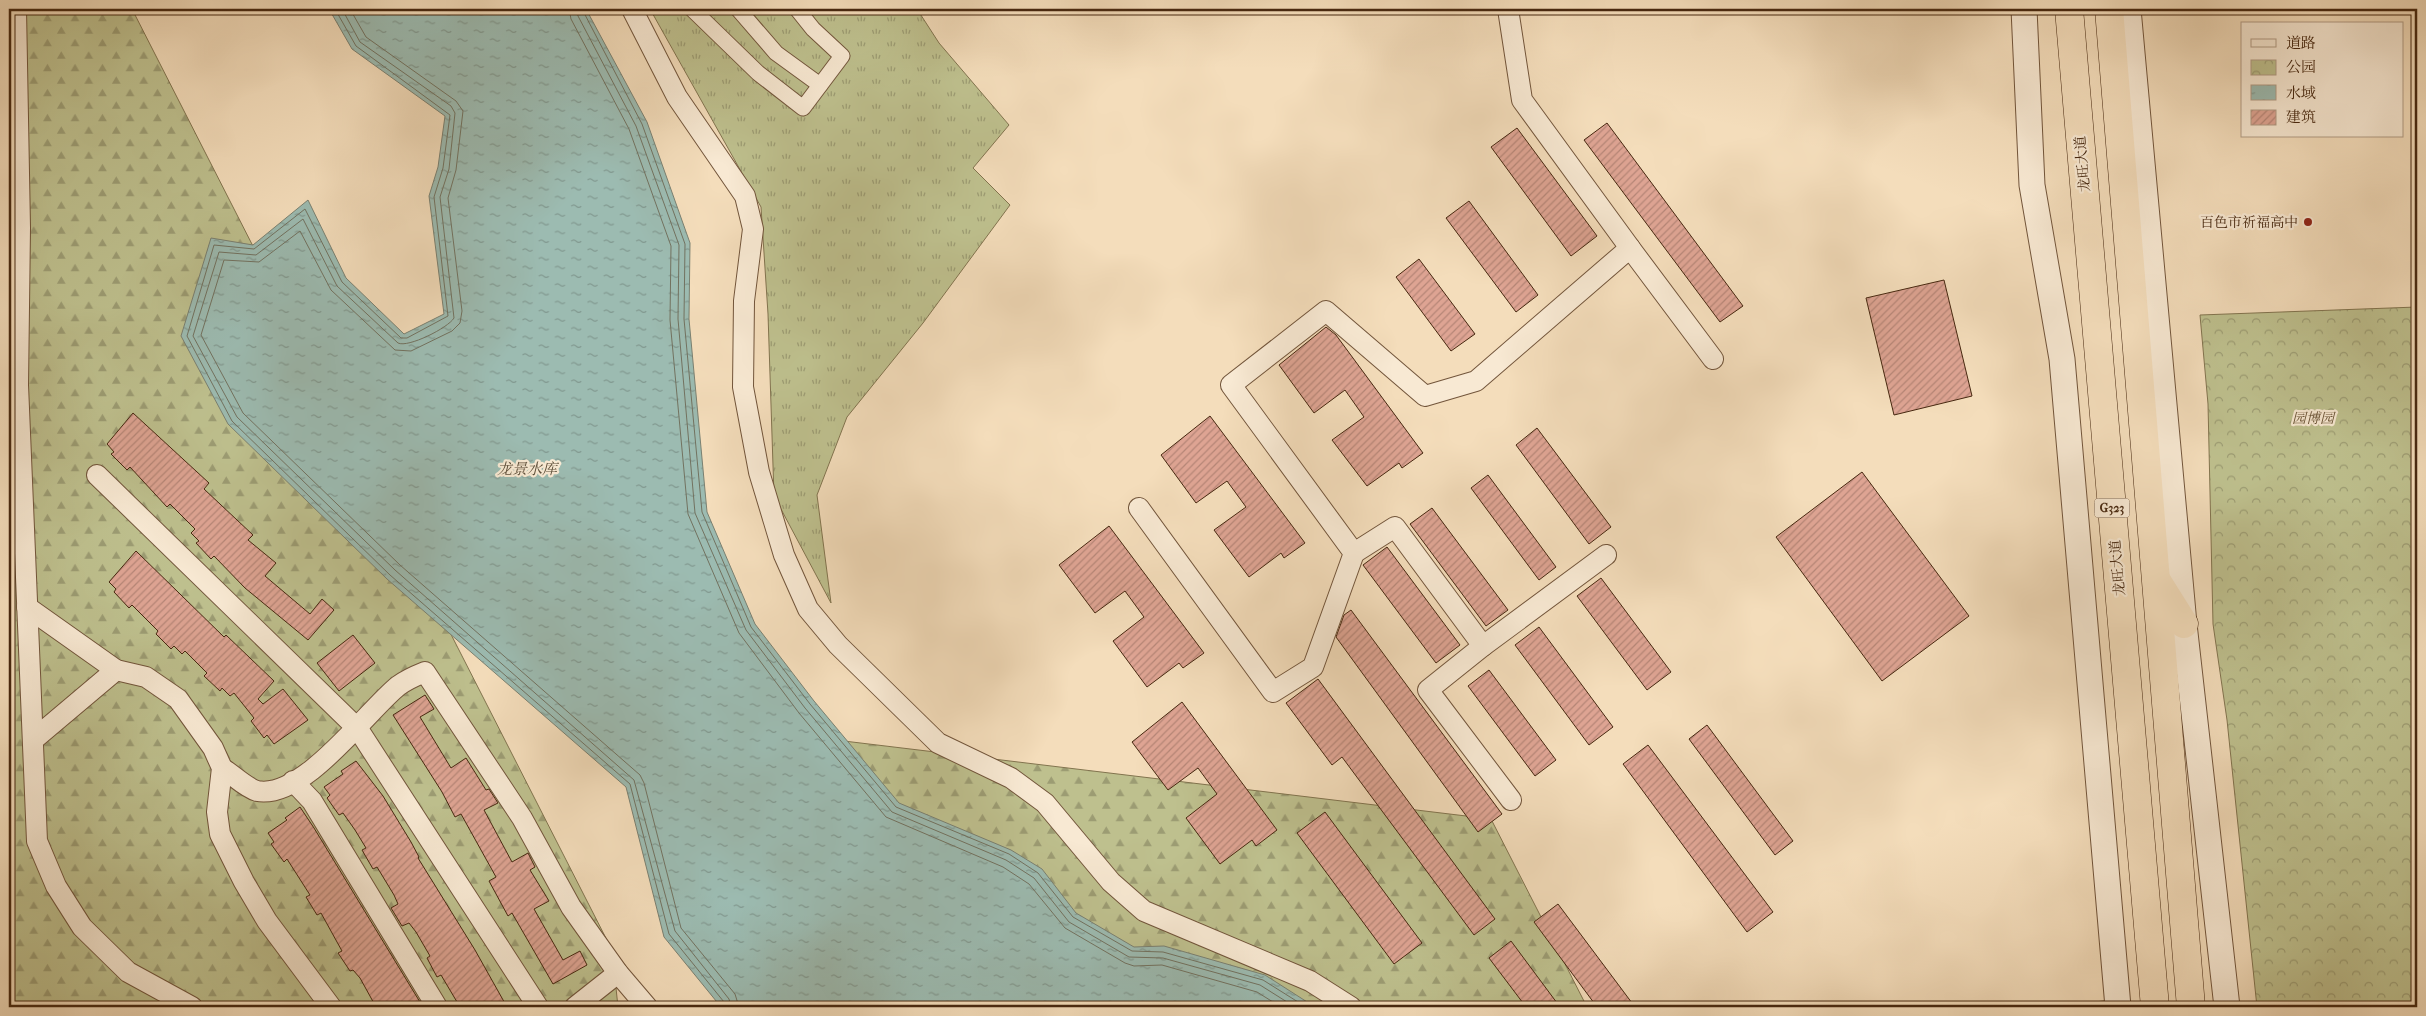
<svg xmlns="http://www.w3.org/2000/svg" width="2426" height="1016" viewBox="0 0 2426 1016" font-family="'IM FELL French Canon','Noto Serif SC',serif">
<defs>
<pattern id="grass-tufts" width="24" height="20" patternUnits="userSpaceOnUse" patternTransform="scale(1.25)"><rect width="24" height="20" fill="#bec08e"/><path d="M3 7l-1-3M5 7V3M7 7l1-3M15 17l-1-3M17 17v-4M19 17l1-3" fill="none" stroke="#9c9c73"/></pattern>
<pattern id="forest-firs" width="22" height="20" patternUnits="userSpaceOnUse" patternTransform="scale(1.25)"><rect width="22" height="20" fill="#bec08e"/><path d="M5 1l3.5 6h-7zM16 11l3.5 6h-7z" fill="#9c9c73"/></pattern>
<pattern id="park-crowns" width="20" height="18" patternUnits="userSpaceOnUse" patternTransform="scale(1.25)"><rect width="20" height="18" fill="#bec08e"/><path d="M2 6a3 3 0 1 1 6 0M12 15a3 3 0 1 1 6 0" fill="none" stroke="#9c9c73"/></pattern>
<pattern id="water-ripples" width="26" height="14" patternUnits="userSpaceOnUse" patternTransform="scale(1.25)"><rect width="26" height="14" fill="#9cbbb1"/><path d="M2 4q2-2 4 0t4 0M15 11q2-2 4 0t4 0" fill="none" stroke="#81988f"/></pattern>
<pattern id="building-hatch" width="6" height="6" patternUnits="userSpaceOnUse" patternTransform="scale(1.25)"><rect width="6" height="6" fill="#dea493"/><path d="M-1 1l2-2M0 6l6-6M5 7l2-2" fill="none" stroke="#b68677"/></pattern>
</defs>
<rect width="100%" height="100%" fill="#f4ddbb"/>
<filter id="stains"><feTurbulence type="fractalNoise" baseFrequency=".004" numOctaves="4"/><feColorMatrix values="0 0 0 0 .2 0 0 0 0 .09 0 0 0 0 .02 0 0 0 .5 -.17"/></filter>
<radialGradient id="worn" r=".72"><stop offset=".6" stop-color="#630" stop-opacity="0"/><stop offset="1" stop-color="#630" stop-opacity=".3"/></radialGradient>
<path fill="url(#grass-tufts)" stroke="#82744f" d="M 650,9 L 917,9 L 939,43 L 1009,125 L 973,168 L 1010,205 L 923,323 L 847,417 L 817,495 L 831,603 L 774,496 L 768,314 L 761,207 Z"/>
<g fill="url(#forest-firs)" stroke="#82744f">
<path d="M 9,9 L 132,9 L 612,950 L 618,1007 L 9,1007 Z"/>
<path d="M 819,738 L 1491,819 L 1587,1007 L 881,1007 Z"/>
<path d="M 2110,1000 L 2111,1007 L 2058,1007 Z"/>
</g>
<path fill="url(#park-crowns)" stroke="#82744f" d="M 2417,307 L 2417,1007 L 2257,1007 L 2227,720 L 2213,624 L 2208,404 L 2200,315 Z"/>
<path fill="url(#water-ripples)" stroke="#7a8071" d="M 329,9 L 586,9 L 647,122 L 690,243 L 689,319 L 707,512 L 755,624 L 814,701 L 899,803 L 1011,850 L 1042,869 L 1076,913 L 1134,947 L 1164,946 L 1265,975 L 1315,1007 L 721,1007 L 664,937 L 626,787 L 387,579 L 228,424 L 181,336 L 211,238 L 253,245 L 308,200 L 346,278 L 404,334 L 444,314 L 429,196 L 438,167 L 445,116 L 352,49 Z"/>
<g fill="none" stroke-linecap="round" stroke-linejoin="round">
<g stroke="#727260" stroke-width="1">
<path d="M 335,9 L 356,46 L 450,115 L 443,168 L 434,197 L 448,316 L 407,338 L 401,338 L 342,282 L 305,209 L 254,249 L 214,245 L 187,336 L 232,421 L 390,575 L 630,784 L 669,934 L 724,1002 L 725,1007"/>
<path d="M 342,9 L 360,42 L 451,106 L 455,113 L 449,169 L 440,197 L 454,318 C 448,328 408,348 398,343 L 337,286 L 303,219 L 256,255 L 219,252 L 193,336 L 237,417 L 395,570 L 634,780 L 675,931 L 729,999 L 731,1007"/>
<path d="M 350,9 L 366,37 L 456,101 L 463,111 L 456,170 L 448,198 L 462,311 L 460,323 L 452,331 L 411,351 L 395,350 L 331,290 L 300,231 L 259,262 L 224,260 L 201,335 L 243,413 L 400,565 L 640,775 L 644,783 L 681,928 L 735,994 L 739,1007"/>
<path d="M 569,9 L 571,19 L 629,129 L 671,246 L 670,320 L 688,514 L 739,633 L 799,713 L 886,817 L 1003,867 L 1029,884 L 1065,928 L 1125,963 L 1134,966 L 1162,965 L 1257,992 L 1281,1007"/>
<path d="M 576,9 L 578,16 L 636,126 L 679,245 L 678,319 L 695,513 L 746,630 L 805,708 L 892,812 L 1006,860 L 1034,878 L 1069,922 L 1129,957 L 1163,958 L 1260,985 L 1295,1007"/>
<path d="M 582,9 L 642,124 L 685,244 L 684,319 L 702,512 L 751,627 L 810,704 L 896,807 L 1009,854 L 1038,873 L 1073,917 L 1132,951 L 1163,952 L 1263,980 L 1306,1007"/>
</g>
</g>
<g fill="url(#building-hatch)" stroke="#472810">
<path d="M 1607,123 L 1743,306 L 1720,322 L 1584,140 Z"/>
<path d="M 1517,128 L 1597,236 L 1571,256 L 1491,147 Z"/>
<path d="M 1469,201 L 1538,295 L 1516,312 L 1446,218 Z"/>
<path d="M 1419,259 L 1475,334 L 1451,351 L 1396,277 Z"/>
<path d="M 1944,280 L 1972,396 L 1894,415 L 1866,298 Z"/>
<path d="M 1326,327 L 1336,335 L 1423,453 L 1402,468 L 1399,463 L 1367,486 L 1332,440 L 1364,417 L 1345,390 L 1314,413 L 1279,365 Z"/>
<path d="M 133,413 L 209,483 L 204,489 L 253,535 L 248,540 L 276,563 L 265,576 L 310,614 L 322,599 L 334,610 L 308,640 L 245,588 L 214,556 L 211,559 L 196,543 L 199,541 L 191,533 L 195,529 L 170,504 L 167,507 L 130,467 L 127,470 L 111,454 L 114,452 L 107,444 Z"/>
<path d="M 1210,416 L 1305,543 L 1284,558 L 1281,553 L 1249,577 L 1214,530 L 1246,507 L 1227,481 L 1196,503 L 1161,455 Z"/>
<path d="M 1537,428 L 1611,527 L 1589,544 L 1516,445 Z"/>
<path d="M 1862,472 L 1969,616 L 1882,681 L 1776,537 Z"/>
<path d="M 1488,475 L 1556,567 L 1539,580 L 1471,488 Z"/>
<path d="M 1432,508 L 1508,610 L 1486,626 L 1410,524 Z"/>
<path d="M 1109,526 L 1204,653 L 1183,668 L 1179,663 L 1147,687 L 1113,641 L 1144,617 L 1125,591 L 1095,613 L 1059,565 Z"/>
<path d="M 1387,547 L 1460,645 L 1436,663 L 1363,565 Z"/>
<path d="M 136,551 L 224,637 L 226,635 L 274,681 L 258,699 L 263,704 L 283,689 L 308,720 L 274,744 L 267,735 L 264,738 L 251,721 L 254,718 L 234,693 L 230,696 L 222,688 L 220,691 L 204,676 L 207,673 L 185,651 L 182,654 L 174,646 L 171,649 L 156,634 L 158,631 L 132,605 L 129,608 L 114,592 L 116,589 L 109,582 Z"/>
<path d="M 1601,578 L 1671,672 L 1647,690 L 1577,596 Z"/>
<path d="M 1351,610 L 1502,814 L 1478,832 L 1336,637 L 1344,615 Z"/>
<path d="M 1539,627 L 1613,727 L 1589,745 L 1515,645 Z"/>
<path d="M 353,635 L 375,663 L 339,691 L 317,663 Z"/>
<path d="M 1489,670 L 1556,760 L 1535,776 L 1468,686 Z"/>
<path d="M 1318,679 L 1495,919 L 1474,935 L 1342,757 L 1332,765 L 1286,703 Z"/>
<path d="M 425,695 L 434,709 L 420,717 L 451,768 L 466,758 L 486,790 L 489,789 L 498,803 L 484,810 L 512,862 L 528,853 L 535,867 L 530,870 L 549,901 L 534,909 L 563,960 L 580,951 L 587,965 L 553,984 L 512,913 L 508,916 L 489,881 L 496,877 L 461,814 L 455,817 L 442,792 L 393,715 Z"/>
<path d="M 1182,702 L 1277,830 L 1256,846 L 1252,840 L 1220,864 L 1186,818 L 1217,794 L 1198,768 L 1168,790 L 1132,742 Z"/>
<path d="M 1707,725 L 1793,841 L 1775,855 L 1689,739 Z"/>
<path d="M 1648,745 L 1773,912 L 1747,932 L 1623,764 Z"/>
<path d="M 356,761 L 383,796 L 411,842 L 419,857 L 418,858 L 475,950 L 507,1007 L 460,1007 L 441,975 L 437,977 L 427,958 L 430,956 L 416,932 L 409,923 L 402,926 L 391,908 L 398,904 L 394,895 L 377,867 L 373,869 L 362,850 L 366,848 L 355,830 L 343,813 L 339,815 L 327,798 L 330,795 L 324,787 L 343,774 L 341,771 Z"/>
<path d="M 300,807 L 314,828 L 423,1007 L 376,1007 L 360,978 L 353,970 L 350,971 L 338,953 L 342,951 L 337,942 L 321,913 L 317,915 L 306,897 L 310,895 L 287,859 L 284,862 L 271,844 L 274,842 L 268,833 L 287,820 L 285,818 Z"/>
<path d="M 1325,812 L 1422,943 L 1394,964 L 1297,833 Z"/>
<path d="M 1558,904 L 1635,1007 L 1597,1007 L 1534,922 Z"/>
<path d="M 1511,941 L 1560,1007 L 1526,1007 L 1489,958 Z"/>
</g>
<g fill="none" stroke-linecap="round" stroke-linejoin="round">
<g stroke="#72553b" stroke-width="17">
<g id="pedestrian">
<path d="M 692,9 L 758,73 L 803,108 L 842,56 L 813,29 L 797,9"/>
<path d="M 738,9 L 776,53 L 820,85"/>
</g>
</g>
<g stroke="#72553b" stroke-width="22">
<g id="minor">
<path d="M 16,9 L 20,228 L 18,385 L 37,841 L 56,886 L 82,927 L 128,972 L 192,1007"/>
<path d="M 632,9 L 677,97 L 745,196 L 753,229 L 744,301 L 743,387 L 759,472 L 784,555 L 808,609 L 838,645 L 938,743 L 1011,778 L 1045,803 L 1111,882 L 1144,911 L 1310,981 L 1351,1007"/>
<path d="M 1508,9 L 1522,100 L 1630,248"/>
<path d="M 97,475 L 358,729 L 538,1007"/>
<path d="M 1139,508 L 1273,692 L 1313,667 L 1354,553 L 1231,385 L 1326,311 L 1425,396 L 1476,381 L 1630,248 L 1713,359"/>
<path d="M 1354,553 L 1395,527 L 1483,646 L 1606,555"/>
<path d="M 27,607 L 116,670 L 33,740"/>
<path d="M 1483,646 L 1428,690 L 1511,800"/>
<path d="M 116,670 L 146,677 L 178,699 L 213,748 L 222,768 L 217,812 L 220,834 L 244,882 L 267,921 L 331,1007"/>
<path d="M 222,768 C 232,774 246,788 257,791 C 303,800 366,712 398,686 C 406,680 415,676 425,672 L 522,818 L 571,907 L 618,973 L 647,1007"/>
<path d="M 293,781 L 312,801 L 437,1007"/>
<path d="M 575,1007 L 618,973"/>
</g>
</g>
<g stroke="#72553b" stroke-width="27">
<g id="tertiary">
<path d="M 2024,9 L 2032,185 L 2062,359 L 2118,1007"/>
<path d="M 2128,9 L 2184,624 L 2227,1007"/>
</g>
</g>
<g stroke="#472810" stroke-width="29">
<g id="trunk">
<path d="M 2069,9 L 2155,1007"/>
<path d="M 2109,9 L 2191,1007"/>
<path d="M 2157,581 L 2184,624"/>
</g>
</g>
<use href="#pedestrian" stroke="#f8e9d3" stroke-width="15"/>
<use href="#minor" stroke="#f8e9d3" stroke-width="20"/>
<use href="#tertiary" stroke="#f8e9d3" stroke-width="25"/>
<use href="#trunk" stroke="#f4ddbb" stroke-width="28"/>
</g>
<circle fill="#8f2418" stroke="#f8e9d3" stroke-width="2" cx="2308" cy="222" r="5"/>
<g text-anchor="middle" stroke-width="4.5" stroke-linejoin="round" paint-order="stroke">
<rect fill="#f8e9d3" stroke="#7c624a" stroke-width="1" x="2094.5" y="498.5" width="35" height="19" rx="4"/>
<g font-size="12" font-weight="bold" fill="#472810">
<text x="2112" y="512">G323</text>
</g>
<g font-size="14" fill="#472810" stroke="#f8e9d3">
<text transform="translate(2082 164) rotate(-95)" y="5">龙旺大道</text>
<text transform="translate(2117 568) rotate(-95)" y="5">龙旺大道</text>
</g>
<g font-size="14" fill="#472810" stroke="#f8e9d3" text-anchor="end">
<text x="2298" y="227">百色市祈福高中</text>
</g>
<g font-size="14" font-style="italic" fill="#654e30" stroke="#f8e9d3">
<text x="2313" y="423">园博园</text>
</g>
<g font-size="15" font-style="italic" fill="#5c4d38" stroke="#f8e9d3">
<text x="527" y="474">龙景水库</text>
</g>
</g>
<rect width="2426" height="1016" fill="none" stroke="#f4ddbb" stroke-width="30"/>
<rect x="10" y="10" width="2406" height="996" fill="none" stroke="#472810" stroke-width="2.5"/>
<rect x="15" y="15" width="2396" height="986" fill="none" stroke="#472810"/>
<rect x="2241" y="22" width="162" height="115" fill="#f8e9d3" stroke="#b19c85"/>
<rect x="2251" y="39" width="25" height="8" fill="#f8e9d3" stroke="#b19c85"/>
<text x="2286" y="48" font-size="15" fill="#472810">道路</text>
<rect x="2251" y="60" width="25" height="15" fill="url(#park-crowns)" stroke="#b19c85"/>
<text x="2286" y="72" font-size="15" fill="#472810">公园</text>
<rect x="2251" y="85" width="25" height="15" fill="url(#water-ripples)" stroke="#b19c85"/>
<text x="2286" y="98" font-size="15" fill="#472810">水域</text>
<rect x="2251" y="110" width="25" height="15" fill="url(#building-hatch)" stroke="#b19c85"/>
<text x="2286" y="122" font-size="15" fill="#472810">建筑</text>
<rect width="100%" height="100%" filter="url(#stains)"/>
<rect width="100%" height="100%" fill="url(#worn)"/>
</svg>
